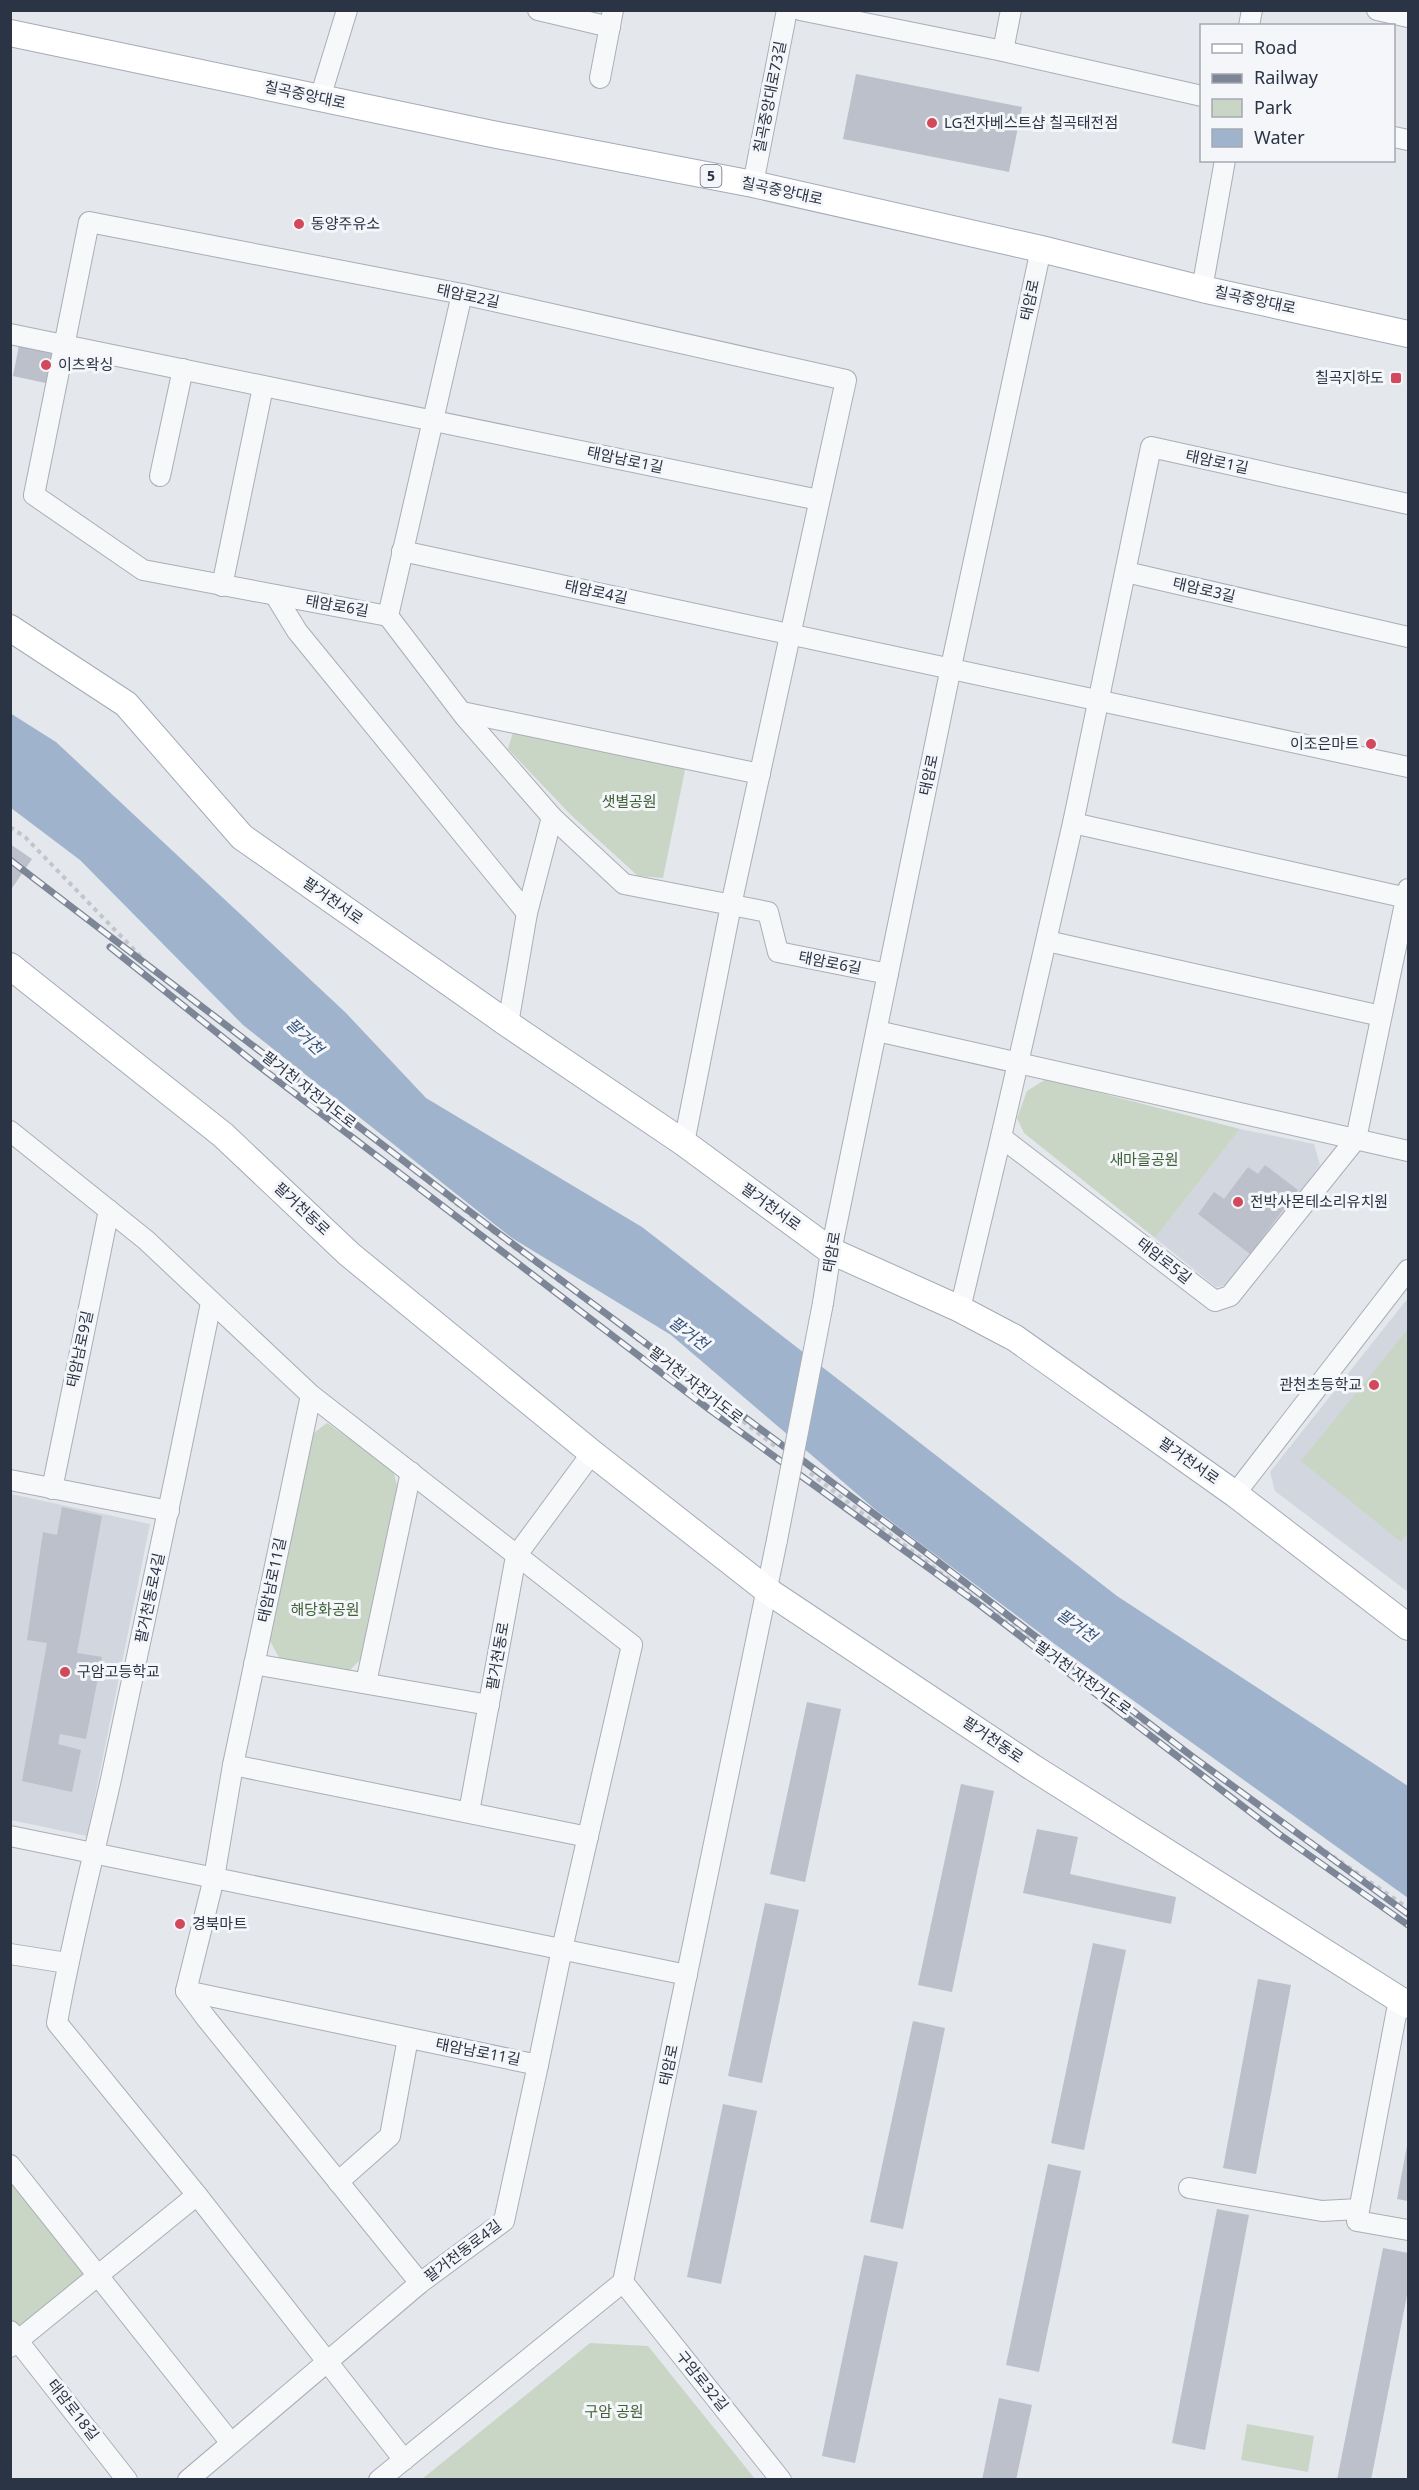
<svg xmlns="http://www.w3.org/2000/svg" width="1419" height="2490" viewBox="0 0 1419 2490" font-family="'Noto Sans','Noto Sans KR',sans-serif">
<rect width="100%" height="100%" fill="#e4e7ec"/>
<g fill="#d2d6de">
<path d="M 1240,1129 L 1314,1144 L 1320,1165 L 1230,1285 L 1216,1287 L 1155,1238 Z"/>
<path d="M 1408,1298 L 1408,1592 L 1275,1491 L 1270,1472 Z"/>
<path d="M 11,1494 L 150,1524 L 87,1836 L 11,1820 Z"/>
</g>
<g fill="#c9d6c5">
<path d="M 514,729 L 686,765 L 663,878 L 638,876 L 571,815 L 508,749 Z"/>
<path d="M 1046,1079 L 1240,1129 L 1155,1238 L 1024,1133 L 1017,1118 L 1027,1091 Z"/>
<path d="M 1408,1329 L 1408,1533 L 1401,1542 L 1301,1461 Z"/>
<path d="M 327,1423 L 393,1469 L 397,1486 L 365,1655 L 348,1672 L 280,1659 L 270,1641 L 311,1435 Z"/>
<path d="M 10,2175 L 88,2273 L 19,2333 L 11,2322 Z"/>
<path d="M 590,2343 L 648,2346 L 755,2479 L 422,2479 Z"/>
<path d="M 1247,2424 L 1314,2436 L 1308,2472 L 1241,2460 Z"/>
</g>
<path fill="#9fb4cc" d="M 10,713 L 56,742 L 345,1012 L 426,1098 L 642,1227 L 1117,1596 L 1408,1786 L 1408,1898 L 1056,1645 L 877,1511 L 671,1335 L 512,1238 L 243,1025 L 80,860 L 11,808 Z"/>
<g fill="#bbc0ca">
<path d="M 856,74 L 1022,107 L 1009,172 L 843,139 Z"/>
<path d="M 20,340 L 48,346 L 55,357 L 50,384 L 13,376 Z"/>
<path d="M 10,844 L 32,859 L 10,891 Z"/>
<path d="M 1265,1165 L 1298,1190 L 1250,1254 L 1198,1214 L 1214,1192 L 1224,1199 L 1248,1167 L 1258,1174 Z"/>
<path d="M 62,1507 L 102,1516 L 77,1653 L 102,1657 L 86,1739 L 60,1734 L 58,1744 L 81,1750 L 72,1792 L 22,1781 L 47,1643 L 27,1640 L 43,1532 L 57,1535 Z"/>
<path d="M 807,1702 L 841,1709 L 805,1882 L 770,1874 Z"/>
<path d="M 961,1784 L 994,1791 L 952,1992 L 918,1985 Z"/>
<path d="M 1037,1829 L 1078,1837 L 1070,1874 L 1176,1897 L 1171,1924 L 1023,1893 Z"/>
<path d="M 765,1903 L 799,1910 L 762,2083 L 728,2076 Z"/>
<path d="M 1093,1943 L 1126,1950 L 1084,2150 L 1051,2143 Z"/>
<path d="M 1258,1979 L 1291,1985 L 1256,2174 L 1223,2168 Z"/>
<path d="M 913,2021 L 945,2028 L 903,2229 L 870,2222 Z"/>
<path d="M 723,2104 L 757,2111 L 721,2284 L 687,2277 Z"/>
<path d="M 1407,2146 L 1408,2146 L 1408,2201 L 1397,2199 Z"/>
<path d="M 1048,2164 L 1081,2171 L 1039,2372 L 1006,2365 Z"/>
<path d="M 1217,2209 L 1249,2215 L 1205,2450 L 1172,2443 Z"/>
<path d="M 1383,2248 L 1408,2253 L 1408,2290 L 1371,2480 L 1337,2480 Z"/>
<path d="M 864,2255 L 898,2262 L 855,2463 L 822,2456 Z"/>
<path d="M 999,2398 L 1032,2405 L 1016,2480 L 982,2480 Z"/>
</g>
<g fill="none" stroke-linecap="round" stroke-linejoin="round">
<g stroke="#a9aeb7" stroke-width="22">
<g id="minor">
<path d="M 538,10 L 610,27"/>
<path d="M 800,10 L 1003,51 L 1202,96"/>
<path d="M 1377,10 L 1408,17"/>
<path d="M 1249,26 L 1252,10"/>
<path d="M 1003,51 L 1011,10"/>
<path d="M 600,78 L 613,10"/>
<path d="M 320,98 L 347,10"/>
<path d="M 1394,137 L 1408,140"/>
<path d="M 753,184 L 787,10"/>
<path d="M 1202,289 L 1225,160"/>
<path d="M 10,334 L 819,500"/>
<path d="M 160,476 L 183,369"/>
<path d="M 1408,504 L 1151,447 L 1073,823 L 1001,1137 L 1215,1301 L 1230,1296 L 1356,1139 L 1408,889"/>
<path d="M 402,551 L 1408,767"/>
<path d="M 1126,572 L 1408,637"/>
<path d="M 222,586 L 263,387"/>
<path d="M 275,595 L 297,631 L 527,913"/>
<path d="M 388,616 L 462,294"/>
<path d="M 462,712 L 760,774"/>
<path d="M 1073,823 L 1407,898"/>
<path d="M 1047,941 L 1381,1016"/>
<path d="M 508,1024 L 527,913 L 552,817"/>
<path d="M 877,1031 L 1408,1151"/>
<path d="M 10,1131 L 146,1240 L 311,1395 L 632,1645 L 562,1949 L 538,2065 L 186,1991 L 214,1878 L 233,1765 L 311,1395"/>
<path d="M 684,1143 L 731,905 L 846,380 L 462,294 L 89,222 L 34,495 L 143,570 L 388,616 L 465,717 L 552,817 L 624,884 L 768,912 L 778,952 L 888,974"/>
<path d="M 211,1303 C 179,1462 145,1620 111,1779 C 93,1860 71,1941 57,2023 L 197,2195 L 404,2460"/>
<path d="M 823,1303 L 831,1251 L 951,667 L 1041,249"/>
<path d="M 960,1309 L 1001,1137"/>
<path d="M 10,1480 L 169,1511"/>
<path d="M 52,1489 L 109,1210"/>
<path d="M 1235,1494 L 1408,1270"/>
<path d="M 254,1664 L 489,1705"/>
<path d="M 366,1683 L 411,1472"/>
<path d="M 233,1765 L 588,1837"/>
<path d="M 469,1812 L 516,1556 L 592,1453"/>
<path d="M 10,1836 L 687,1975"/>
<path d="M 10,1954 L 67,1963"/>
<path d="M 186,1991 L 206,2018 L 420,2283"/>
<path d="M 1399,1999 L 1357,2221 L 1408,2230"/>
<path d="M 10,2165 L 231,2443"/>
<path d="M 338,2182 L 390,2136 L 408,2038"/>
<path d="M 1189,2188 L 1322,2211 L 1359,2209"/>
<path d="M 623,2282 L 781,2480"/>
<path d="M 10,2331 L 127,2480"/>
<path d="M 10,2347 L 197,2195"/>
<path d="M 188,2480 L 420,2283 L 504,2221 L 538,2065"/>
<path d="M 379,2480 L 623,2282 L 777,1540"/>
</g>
</g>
<g stroke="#a3abb8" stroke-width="28">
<g id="major">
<path d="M 10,33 L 492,134 L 753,184 L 1041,249 L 1202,289 L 1408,334"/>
<path d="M 10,628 L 126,704 L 242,837 L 508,1024 L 684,1143 L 831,1251 L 960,1309 L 1015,1338 L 1235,1494 L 1408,1627"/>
<path d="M 10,966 L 223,1135 L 349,1254 L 592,1453 L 768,1591 L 1032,1767 L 1408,2005"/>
</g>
</g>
<g stroke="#c2c5cb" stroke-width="4" stroke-dasharray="4.5 4.5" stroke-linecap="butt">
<path d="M 10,827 L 25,837 L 145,961 L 477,1220 L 619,1325 L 776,1447"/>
<path d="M 810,1473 C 1005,1624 1205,1769 1408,1908"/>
</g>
<use href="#minor" stroke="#f7f8fa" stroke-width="20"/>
<use href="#major" stroke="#fff" stroke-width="26"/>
<g stroke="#7d8696" stroke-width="7">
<g id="rail">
<path d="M 10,860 L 494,1230 L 924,1551 L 1193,1757 L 1408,1914"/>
<path d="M 110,947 L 251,1060 L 710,1410 L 977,1603 L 1279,1834 L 1408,1925"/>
</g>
</g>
<use href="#rail" stroke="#f4f6f9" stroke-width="4.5" stroke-dasharray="14" stroke-linecap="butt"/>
<g stroke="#a9aeb7" stroke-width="22" stroke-linecap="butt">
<path id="minor-bridge" d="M 777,1540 L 823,1303"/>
</g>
<use href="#minor-bridge" stroke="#f7f8fa" stroke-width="20"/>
</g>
<g fill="#d1495b" stroke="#f4f6f9" stroke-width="2">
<circle cx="932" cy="123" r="6"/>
<circle cx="299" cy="224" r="6"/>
<circle cx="46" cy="365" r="6"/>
<rect x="1390" y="372" width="12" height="12" rx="3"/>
<circle cx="1371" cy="744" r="6"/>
<circle cx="1238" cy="1202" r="6"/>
<circle cx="1374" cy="1385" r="6"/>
<circle cx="65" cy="1672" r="6"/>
<circle cx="180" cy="1924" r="6"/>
</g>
<g text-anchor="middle" stroke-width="6" stroke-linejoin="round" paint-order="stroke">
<rect fill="#f4f6f9" stroke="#676e7b" stroke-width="1.5" x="700.5" y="165" width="21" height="22" rx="4.5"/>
<g font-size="14" font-weight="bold" fill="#2b3445">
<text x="711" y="181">5</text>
</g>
<g font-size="15" fill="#2b3445" stroke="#f4f6f9">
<text transform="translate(305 95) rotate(12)" y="5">칠곡중앙대로</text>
<text transform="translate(770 97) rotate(-79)" y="5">칠곡중앙대로73길</text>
<text transform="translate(782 191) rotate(12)" y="5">칠곡중앙대로</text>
<text transform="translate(468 296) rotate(12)" y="5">태암로2길</text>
<text transform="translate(1030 300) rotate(-78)" y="5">태암로</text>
<text transform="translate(1255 300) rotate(12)" y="5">칠곡중앙대로</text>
<text transform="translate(625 460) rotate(12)" y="5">태암남로1길</text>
<text transform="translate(1217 462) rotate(12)" y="5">태암로1길</text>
<text transform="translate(1204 590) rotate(13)" y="5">태암로3길</text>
<text transform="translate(596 592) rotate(12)" y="5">태암로4길</text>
<text transform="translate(337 606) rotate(10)" y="5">태암로6길</text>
<text transform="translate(929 775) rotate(-78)" y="5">태암로</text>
<text transform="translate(333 901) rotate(35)" y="5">팔거천서로</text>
<text transform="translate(830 963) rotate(11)" y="5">태암로6길</text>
<text transform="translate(309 1090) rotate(38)" y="5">팔거천 자전거도로</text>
<text transform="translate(771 1207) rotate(36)" y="5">팔거천서로</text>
<text transform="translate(302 1209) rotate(43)" y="5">팔거천동로</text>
<text transform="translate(832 1252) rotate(-80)" y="5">태암로</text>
<text transform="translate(1164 1261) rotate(38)" y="5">태암로5길</text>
<text transform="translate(80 1349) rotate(-78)" y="5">태암남로9길</text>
<text transform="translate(696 1385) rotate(38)" y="5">팔거천 자전거도로</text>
<text transform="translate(1189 1461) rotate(35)" y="5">팔거천서로</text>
<text transform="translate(272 1580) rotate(-78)" y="5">태암남로11길</text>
<text transform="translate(150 1598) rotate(-78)" y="5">팔거천동로4길</text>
<text transform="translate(498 1656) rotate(-80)" y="5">팔거천동로</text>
<text transform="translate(1083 1678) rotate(36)" y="5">팔거천 자전거도로</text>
<text transform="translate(993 1740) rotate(34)" y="5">팔거천동로</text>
<text transform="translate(478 2052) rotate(11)" y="5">태암남로11길</text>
<text transform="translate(669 2065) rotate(-78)" y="5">태암로</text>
<text transform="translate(463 2251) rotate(-37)" y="5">팔거천동로4길</text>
<text transform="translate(702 2381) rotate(51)" y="5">구암로32길</text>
<text transform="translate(73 2410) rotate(52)" y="5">태암로18길</text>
</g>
<g font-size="15" fill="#2b3445" stroke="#f4f6f9" text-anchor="start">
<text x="944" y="128">LG전자베스트샵 칠곡태전점</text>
<text x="311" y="229">동양주유소</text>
<text x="58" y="370">이츠왁싱</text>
<text x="1384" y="383" text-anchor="end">칠곡지하도</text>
<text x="1359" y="749" text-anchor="end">이조은마트</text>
<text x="1250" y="1207">전박사몬테소리유치원</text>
<text x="1362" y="1390" text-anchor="end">관천초등학교</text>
<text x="77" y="1677">구암고등학교</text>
<text x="192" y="1929">경북마트</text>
</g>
<g font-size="15" fill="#3f6138" stroke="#f4f6f9">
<text x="629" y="807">샛별공원</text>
<text x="1144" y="1165">새마을공원</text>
<text x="325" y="1615">해당화공원</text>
<text x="614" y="2417">구암 공원</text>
</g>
<g font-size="16" font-style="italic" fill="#34527a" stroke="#f4f6f9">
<text transform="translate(305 1036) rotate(44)" y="6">팔거천</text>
<text transform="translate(689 1333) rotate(37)" y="6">팔거천</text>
<text transform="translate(1077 1625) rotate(36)" y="6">팔거천</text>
</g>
</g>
<rect width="1419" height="2490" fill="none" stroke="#2b3445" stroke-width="24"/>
<rect x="1200" y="24" width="195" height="138" fill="#f4f6f9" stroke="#a4a8b1" stroke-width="1.5"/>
<rect x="1212" y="44" width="30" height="9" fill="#ffffff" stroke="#a4a8b1" stroke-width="1.5"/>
<text x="1254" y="54" font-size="18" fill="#2b3445">Road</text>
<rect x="1212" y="74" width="30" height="9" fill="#7d8696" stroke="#a4a8b1" stroke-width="1.5"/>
<text x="1254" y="84" font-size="18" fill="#2b3445">Railway</text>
<rect x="1212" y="99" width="30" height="18" fill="#c9d6c5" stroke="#a4a8b1" stroke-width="1.5"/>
<text x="1254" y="114" font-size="18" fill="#2b3445">Park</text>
<rect x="1212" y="129" width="30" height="18" fill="#9fb4cc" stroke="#a4a8b1" stroke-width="1.5"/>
<text x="1254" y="144" font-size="18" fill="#2b3445">Water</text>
</svg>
